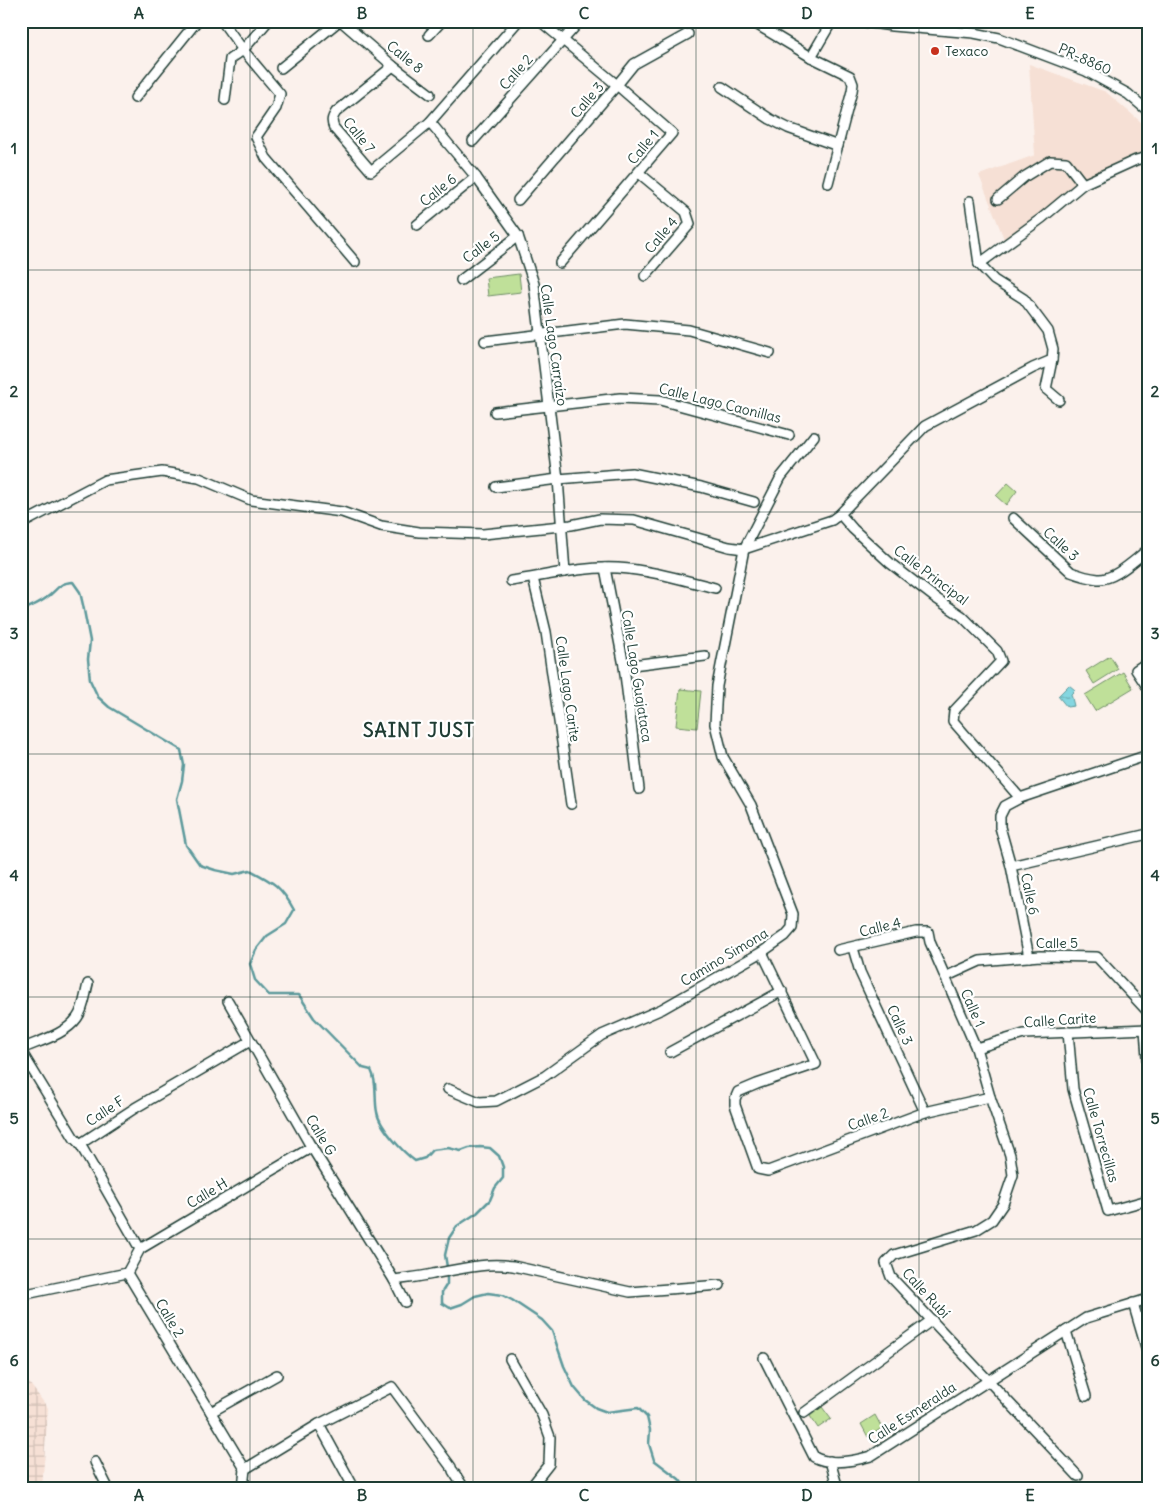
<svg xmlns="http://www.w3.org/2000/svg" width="1169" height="1509" viewBox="0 0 1169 1509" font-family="Delius,sans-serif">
<defs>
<pattern id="industrial-grid" width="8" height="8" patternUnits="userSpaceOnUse" patternTransform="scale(1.25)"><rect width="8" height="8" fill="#f6e0d5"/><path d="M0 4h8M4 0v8" fill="none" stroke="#d2c1b7"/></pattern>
<pattern id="water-ripples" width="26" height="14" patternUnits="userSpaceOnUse" patternTransform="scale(1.25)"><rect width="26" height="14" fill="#85d6e0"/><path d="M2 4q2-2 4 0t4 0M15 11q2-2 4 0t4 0" fill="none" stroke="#6cafb6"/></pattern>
</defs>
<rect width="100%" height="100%" fill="#fbf1ec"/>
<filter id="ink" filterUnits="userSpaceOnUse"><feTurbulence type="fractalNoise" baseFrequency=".02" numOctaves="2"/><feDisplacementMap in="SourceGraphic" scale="10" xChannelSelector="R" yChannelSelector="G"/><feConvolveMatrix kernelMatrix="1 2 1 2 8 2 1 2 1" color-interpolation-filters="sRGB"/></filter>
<g filter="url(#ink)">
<path fill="#f6e0d5" d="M 1029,64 L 1106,92 L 1148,128 L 1148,152 L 1136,155 L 1086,178 L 1006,244 L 979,175 L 1035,155 Z"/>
<path fill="url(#industrial-grid)" d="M 21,1372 L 48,1408 L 42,1488 L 21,1488 Z"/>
<g fill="#bfe099" stroke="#6f8e66">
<path d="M 519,274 L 521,292 L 488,296 L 486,278 Z"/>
<path d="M 1008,483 L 1017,491 L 1006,505 L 996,496 Z"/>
<path d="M 1110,656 L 1118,669 L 1094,684 L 1086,671 Z"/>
<path d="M 1123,672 L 1133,688 L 1095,711 L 1085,695 Z"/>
<path d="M 680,689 L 701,691 L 697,728 L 676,726 Z"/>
<path d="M 822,1407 L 831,1419 L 818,1428 L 810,1416 Z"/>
<path d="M 875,1415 L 882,1428 L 868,1437 L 861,1424 Z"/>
</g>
<path fill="url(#water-ripples)" stroke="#5c999b" d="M 1069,685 L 1075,690 L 1071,694 L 1074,706 L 1067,707 L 1058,696 Z"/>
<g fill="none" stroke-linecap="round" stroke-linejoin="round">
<path stroke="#5c999b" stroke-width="2.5" d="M 21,606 L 28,608 C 34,605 41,602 46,598 C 58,590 57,583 73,582 L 80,592 L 83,605 L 90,641 L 88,659 L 90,680 L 98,697 L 109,707 L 181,750 L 184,765 L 182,781 L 177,799 L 186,845 L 200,865 L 215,870 L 234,874 L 250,870 C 273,882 281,886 294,910 L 286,924 L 267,936 L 256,950 L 250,964 L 255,980 L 269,995 L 299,995 L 314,1018 L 363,1068 L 371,1070 C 378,1083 374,1099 377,1112 C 379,1127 403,1152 415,1161 L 425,1158 L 432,1150 L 448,1148 L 461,1151 L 469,1148 L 480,1147 L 490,1148 L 499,1156 L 503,1167 L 503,1178 L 495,1188 L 490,1200 L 477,1213 L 457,1226 L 449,1238 L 445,1255 L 447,1267 L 447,1284 L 442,1292 L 442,1303 L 450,1308 L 462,1304 L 475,1296 L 488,1293 L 502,1295 L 512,1300 L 542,1320 L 552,1331 L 564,1366 L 574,1387 L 585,1400 L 596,1408 L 607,1412 L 638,1408 L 647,1417 L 650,1430 L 649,1444 L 654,1460 L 679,1479 L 686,1488"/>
<g stroke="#1f3d34" stroke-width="12">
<g id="minor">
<path d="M 222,21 L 243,50 L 280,94 L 276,108 L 256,137 L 266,158 L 355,262"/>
<path d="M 341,21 L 393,66 L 430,94"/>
<path d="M 540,21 L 617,85 L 672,133 L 560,263"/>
<path d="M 751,21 L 811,57 L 850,76 L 853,84 L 852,91 L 828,183"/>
<path d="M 858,21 L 892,26 L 974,33 L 999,38 L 1086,71 L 1128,94 L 1148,111"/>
<path d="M 429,35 L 442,21"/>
<path d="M 811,57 L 832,21"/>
<path d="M 393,66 L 336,112 C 332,118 331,121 334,128 L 371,171 L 430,122 L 518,21"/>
<path d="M 281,68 L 339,21"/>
<path d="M 722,87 L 770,119 L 788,128 L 838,146"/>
<path d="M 135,98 L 197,21"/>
<path d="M 225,100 L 230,59 L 243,50 L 268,21"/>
<path d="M 430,122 L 476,177 L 518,236 L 534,284 L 558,479 L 565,572"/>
<path d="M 473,141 L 580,21"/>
<path d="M 639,173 L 686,212 L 690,224 L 645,276"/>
<path d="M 998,199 L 1024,177 L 1050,161 L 1066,162 L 1083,184"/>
<path d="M 518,200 L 617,85 L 634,64 L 688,34"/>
<path d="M 970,201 L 979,264"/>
<path d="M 417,225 L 476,177"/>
<path d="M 979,264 L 1042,218 L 1083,184 L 1136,160 L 1148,157"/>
<path d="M 461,280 L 518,236"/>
<path d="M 485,341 L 625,324 L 689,330 L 770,353"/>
<path d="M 1052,360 L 1046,389 L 1059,400"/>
<path d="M 495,412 L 620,398 L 660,400 L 789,435"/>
<path d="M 496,487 L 558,479 L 632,473 L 701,487 L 754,502"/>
<path d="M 840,514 L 853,529 L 890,563 L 934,597 L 962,616 L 997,651 L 1001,661 L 954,711 L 953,721 L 1020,798"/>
<path d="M 1013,518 L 1071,572 C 1079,575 1089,578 1098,579 C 1115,580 1134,560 1148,550"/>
<path d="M 21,524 L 105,480 L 162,472 L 199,478 L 251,500 L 342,512 L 381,526 L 419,532 L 483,534 L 571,525 L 600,519 L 634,520 L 729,547 L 744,549 L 832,520 L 840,514 L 925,426 L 1033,368 L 1052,360 L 1053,349 L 1048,331 L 1024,299 L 994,280 L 979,264"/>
<path d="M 605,568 L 624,666 L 639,789"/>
<path d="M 533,578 L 546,632 L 571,804"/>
<path d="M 511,581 C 546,576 582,566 618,568 C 651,570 683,580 715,588"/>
<path d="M 1148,662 L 1136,670 L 1148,688"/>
<path d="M 624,666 L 705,656"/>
<path d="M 21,687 L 21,689"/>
<path d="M 1011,866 L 1148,834"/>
<path d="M 853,948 L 860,972 L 925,1112"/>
<path d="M 838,950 L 916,932 L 928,932 L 930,942 L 976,1048 L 990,1097 L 1010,1155 L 1013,1175 L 1003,1204 L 992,1220 L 976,1230 L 894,1255 L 886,1263 L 891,1277 L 1078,1476"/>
<path d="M 762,952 L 816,1064 L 757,1084 L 738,1092 L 735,1099 L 735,1105 L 758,1169 L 768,1171 L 925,1112 L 990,1097"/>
<path d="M 1029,957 L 1011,866 L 1000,827 L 1000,816 L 1005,806 L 1020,798 L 1148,755"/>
<path d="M 945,977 L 980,961 L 1040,956 L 1097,957 L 1148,1012"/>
<path d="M 228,1001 L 309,1143 L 394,1280 L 405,1302"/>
<path d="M 1145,1029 L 1148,1071"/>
<path d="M 1068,1032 L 1073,1089 L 1108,1211 L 1148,1200"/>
<path d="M 976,1048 L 1024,1034 L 1148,1029"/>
<path d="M 21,1049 C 39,1041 65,1035 77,1018 C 84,1009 85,995 88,984"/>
<path d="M 21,1051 L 74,1138 L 80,1144 L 140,1249"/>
<path d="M 670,1052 L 782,991"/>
<path d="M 448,1089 L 479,1102 L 496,1101 L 545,1076 L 602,1035 L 662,1009 L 762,952 L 785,936 L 792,928 L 793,914 L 751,805 L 723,757 L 715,724 L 717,686 L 744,549 L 781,477 L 814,436"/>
<path d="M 80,1144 L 135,1108 L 250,1041"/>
<path d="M 127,1273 L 245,1469 L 243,1488"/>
<path d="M 127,1273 L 140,1249 L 312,1147"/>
<path d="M 394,1280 C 407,1278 420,1277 433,1274 C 461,1269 484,1262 513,1266 L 630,1292 L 720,1285"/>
<path d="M 21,1295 L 127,1273"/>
<path d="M 1133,1303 L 1148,1354"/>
<path d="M 1066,1331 L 1086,1396"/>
<path d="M 764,1358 L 814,1457 C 831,1466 854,1461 871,1456 L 1086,1318 L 1148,1299"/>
<path d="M 510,1359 L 542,1415 L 550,1437 L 549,1464 L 531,1487"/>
<path d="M 211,1412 L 277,1375"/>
<path d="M 804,1413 L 932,1320"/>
<path d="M 319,1424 L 354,1488"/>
<path d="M 830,1461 L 836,1482 L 840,1488"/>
<path d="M 95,1462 L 108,1488"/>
<path d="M 245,1469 L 319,1424 L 392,1387 L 451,1467"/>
<path d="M 453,1471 L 464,1488"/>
</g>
</g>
<use href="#minor" stroke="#fff" stroke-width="9"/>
</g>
</g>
<path fill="none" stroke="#1f3d34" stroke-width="1" stroke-opacity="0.55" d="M 250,21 L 250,1488M 473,21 L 473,1488M 696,21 L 696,1488M 919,21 L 919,1488M 21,270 L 1148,270M 21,512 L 1148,512M 21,754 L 1148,754M 21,997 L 1148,997M 21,1239 L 1148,1239"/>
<circle fill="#c8321e" stroke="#fff" stroke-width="2" cx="935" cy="51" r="5"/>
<g text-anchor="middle" stroke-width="4.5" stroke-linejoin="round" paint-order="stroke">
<g font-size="14" fill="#1f3d34" stroke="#fff" text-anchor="start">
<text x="945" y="56">Texaco</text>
</g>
<g font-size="14" fill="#1f3d34" stroke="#fff">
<text transform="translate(405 57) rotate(39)" y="5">Calle 8</text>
<text transform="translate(1085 59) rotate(24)" y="5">PR-8860</text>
<text transform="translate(516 72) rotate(-48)" y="5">Calle 2</text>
<text transform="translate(587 100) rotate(-49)" y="5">Calle 3</text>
<text transform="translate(359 135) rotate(51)" y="5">Calle 7</text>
<text transform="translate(643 147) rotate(-50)" y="5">Calle 1</text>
<text transform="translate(438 190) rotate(-39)" y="5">Calle 6</text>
<text transform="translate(661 235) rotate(-50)" y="5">Calle 4</text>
<text transform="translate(481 247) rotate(-37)" y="5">Calle 5</text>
<text transform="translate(554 345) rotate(82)" y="5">Calle Lago Carraízo</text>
<text transform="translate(720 403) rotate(14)" y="5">Calle Lago Caonillas</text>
<text transform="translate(1061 544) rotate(42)" y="5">Calle 3</text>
<text transform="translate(931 575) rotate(37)" y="5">Calle Principal</text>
<text transform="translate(637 676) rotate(81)" y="5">Calle Lago Guajataca</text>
<text transform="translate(568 689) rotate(82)" y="5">Calle Lago Carite</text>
<text transform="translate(1030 894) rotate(78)" y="5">Calle 6</text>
<text transform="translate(880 927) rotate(-14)" y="5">Calle 4</text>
<text x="1057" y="948">Calle 5</text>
<text transform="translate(724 957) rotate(-31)" y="5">Camino Simona</text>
<text transform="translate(973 1008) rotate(66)" y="5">Calle 1</text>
<text transform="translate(1060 1020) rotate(-4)" y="5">Calle Carite</text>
<text transform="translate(900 1025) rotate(65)" y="5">Calle 3</text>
<text transform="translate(105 1111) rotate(-33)" y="5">Calle F</text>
<text transform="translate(868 1119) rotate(-20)" y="5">Calle 2</text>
<text transform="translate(321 1135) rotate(59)" y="5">Calle G</text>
<text transform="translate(1101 1135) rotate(74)" y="5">Calle Torrecillas</text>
<text transform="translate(207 1193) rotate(-31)" y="5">Calle H</text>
<text transform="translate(926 1293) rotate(47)" y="5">Calle Rubí</text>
<text transform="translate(170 1318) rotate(59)" y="5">Calle 2</text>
<text transform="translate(912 1413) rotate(-33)" y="5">Calle Esmeralda</text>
</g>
<g font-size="19" font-weight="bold" letter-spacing="1" fill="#1f3d34" stroke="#fff">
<text x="419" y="737">SAINT JUST</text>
</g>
</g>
<rect width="1169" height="1509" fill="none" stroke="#fff" stroke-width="55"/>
<rect x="28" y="28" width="1114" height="1454" fill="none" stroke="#1f3d34" stroke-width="2"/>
<g font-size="16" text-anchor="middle" font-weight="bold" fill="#1f3d34">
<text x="139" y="19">A</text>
<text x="362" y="19">B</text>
<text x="584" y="19">C</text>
<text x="807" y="19">D</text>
<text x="1030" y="19">E</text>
<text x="14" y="154">1</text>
<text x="1155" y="154">1</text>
<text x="14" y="397">2</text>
<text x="1155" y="397">2</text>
<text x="14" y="639">3</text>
<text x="1155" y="639">3</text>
<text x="14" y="881">4</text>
<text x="1155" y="881">4</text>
<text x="14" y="1124">5</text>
<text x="1155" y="1124">5</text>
<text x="14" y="1366">6</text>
<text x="1155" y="1366">6</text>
<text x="139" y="1501">A</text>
<text x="362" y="1501">B</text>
<text x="584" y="1501">C</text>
<text x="807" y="1501">D</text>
<text x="1030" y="1501">E</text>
</g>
</svg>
